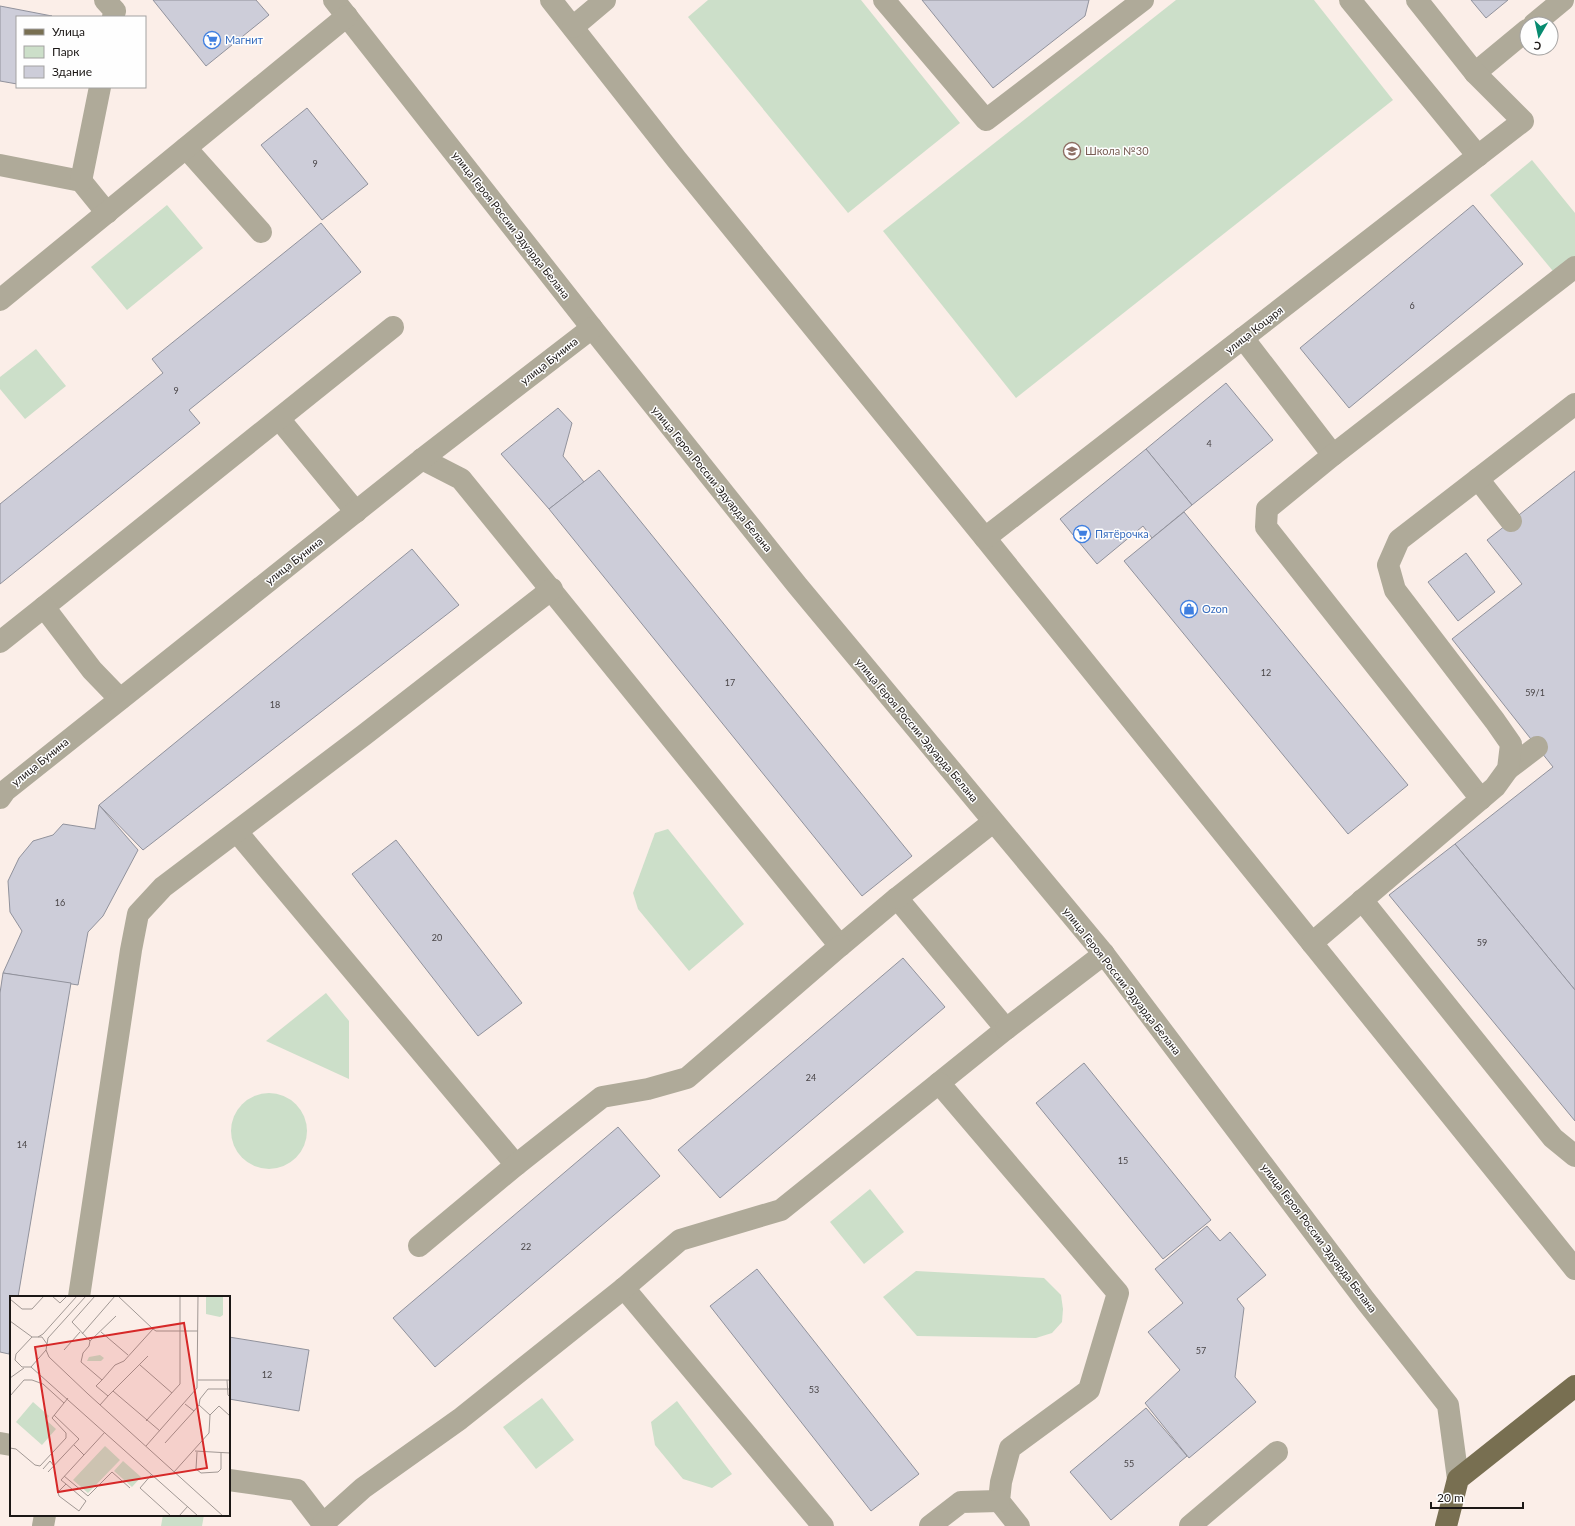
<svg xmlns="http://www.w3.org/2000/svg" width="1575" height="1526" viewBox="0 0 1575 1526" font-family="Lato,sans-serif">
<rect width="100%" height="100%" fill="#fbeee8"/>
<g fill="#ccdfc9">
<path d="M 708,0 L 861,0 L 960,123 L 848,213 L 688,17 Z"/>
<path d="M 1176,0 L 1314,0 L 1393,100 L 1016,398 L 883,231 Z"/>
<path d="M 1532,160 L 1575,213 L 1575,261 L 1557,276 L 1490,195 Z"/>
<path d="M 167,205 L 203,248 L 127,310 L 91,267 Z"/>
<path d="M 36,349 L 66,386 L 25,419 L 0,389 L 0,377 Z"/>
<path d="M 668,829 L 744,924 L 689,971 L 638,909 L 633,893 L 655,833 Z"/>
<path d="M 326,993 L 349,1021 L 349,1079 L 266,1041 Z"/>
<circle cx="269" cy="1131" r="38"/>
<path d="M 870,1189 L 904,1232 L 864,1264 L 830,1222 Z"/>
<path d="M 916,1271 L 1044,1278 L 1061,1295 L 1063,1309 L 1062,1322 L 1052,1333 L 1036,1338 L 917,1336 L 883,1297 Z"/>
<path d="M 542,1398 L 574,1440 L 536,1469 L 503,1427 Z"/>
<path d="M 677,1401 L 732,1474 L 712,1488 L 683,1479 L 655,1445 L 651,1422 Z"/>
<path d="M 163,1515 L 204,1515 L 202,1526 L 161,1526 Z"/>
</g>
<g fill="#cdcdd9" stroke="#91929c">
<path d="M 153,0 L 256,0 L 269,15 L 206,66 Z"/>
<path d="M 922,0 L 1089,0 L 1085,16 L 993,88 Z"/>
<path d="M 1471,0 L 1508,0 L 1486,18 Z"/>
<path d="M 0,6 L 52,16 L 17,17 L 17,84 L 0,81 Z"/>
<path d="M 307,108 L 368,184 L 322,220 L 261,145 Z"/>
<path d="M 1473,205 L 1523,264 L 1349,408 L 1300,348 Z"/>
<path d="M 321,223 L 361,272 L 189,410 L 200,423 L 0,584 L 0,504 L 163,373 L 152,359 Z"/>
<path d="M 1226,383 L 1273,440 L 1192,505 L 1146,449 Z"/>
<path d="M 558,408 L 572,423 L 563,456 L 584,482 L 549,509 L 501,454 Z"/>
<path d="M 1146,449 L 1192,505 L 1152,538 L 1143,526 L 1097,564 L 1060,519 Z"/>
<path d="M 599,470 L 912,856 L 862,896 L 549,509 Z"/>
<path d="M 1575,471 L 1575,990 L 1455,844 L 1553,767 L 1452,639 L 1522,584 L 1487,540 Z"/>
<path d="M 1184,512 L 1408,785 L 1348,834 L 1124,561 Z"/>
<path d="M 412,549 L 459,605 L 143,850 L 99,805 Z"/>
<path d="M 1466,553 L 1495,592 L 1458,621 L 1428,582 Z"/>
<path d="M 99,805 L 138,850 L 103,916 L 88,932 L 78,985 L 3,973 L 22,931 L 10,912 L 8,881 L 19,858 L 33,841 L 53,835 L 63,824 L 95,829 Z"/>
<path d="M 396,840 L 522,1003 L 478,1036 L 352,874 Z"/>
<path d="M 1455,844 L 1575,990 L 1575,1121 L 1389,895 Z"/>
<path d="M 903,958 L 945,1007 L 720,1198 L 678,1150 Z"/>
<path d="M 3,973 L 71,983 L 18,1297 L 11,1297 L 11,1341 L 9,1354 L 0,1352 L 0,993 Z"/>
<path d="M 1084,1063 L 1211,1220 L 1163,1259 L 1036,1103 Z"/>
<path d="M 618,1127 L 660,1176 L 435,1367 L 393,1318 Z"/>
<path d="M 1207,1226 L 1220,1241 L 1230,1232 L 1266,1275 L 1237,1299 L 1244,1308 L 1235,1377 L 1256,1402 L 1189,1458 L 1145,1403 L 1180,1370 L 1148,1332 L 1183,1303 L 1155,1269 Z"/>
<path d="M 757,1269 L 919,1474 L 871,1511 L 710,1306 Z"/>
<path d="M 229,1337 L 309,1350 L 299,1411 L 229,1399 Z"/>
<path d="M 1146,1408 L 1187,1456 L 1111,1520 L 1070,1472 Z"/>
</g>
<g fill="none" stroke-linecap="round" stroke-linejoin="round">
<g stroke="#afaa99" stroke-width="22">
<path d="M 105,0 L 115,11 L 113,17"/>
<path d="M 334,0 L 592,328 L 797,585 L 1104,954 L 1365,1300 L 1448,1405 L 1458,1479"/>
<path d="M 551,0 L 677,160 L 985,538 L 1575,1269"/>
<path d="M 884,0 L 986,120 L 1143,0"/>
<path d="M 1350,0 L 1478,156"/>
<path d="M 1534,24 L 1563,0"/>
<path d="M 573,27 L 605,0"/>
<path d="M 1475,73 L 1527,30"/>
<path d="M 186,148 L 261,232"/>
<path d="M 0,165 L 81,181 L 107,213"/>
<path d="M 81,181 L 100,87"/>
<path d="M 0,300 L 347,16"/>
<path d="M 1243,338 L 1333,455"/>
<path d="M 280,420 L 356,512"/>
<path d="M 422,459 L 461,479 L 840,946 L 897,898 L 1006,1029 L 939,1083"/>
<path d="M 1478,479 L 1511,521"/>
<path d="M 985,538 L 1523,121 L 1475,73 L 1417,0"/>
<path d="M 44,607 L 393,327"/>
<path d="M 0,642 L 44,607 L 92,670 L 120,699"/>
<path d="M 1508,769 L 1537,747"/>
<path d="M 0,798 L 5,791 L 422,459 L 592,328"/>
<path d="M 1481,799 L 1266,527 L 1267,509 L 1333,455 L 1575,267"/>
<path d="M 237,832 L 516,1165"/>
<path d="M 897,898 L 993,822"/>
<path d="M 1362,900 L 1553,1138 L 1575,1156"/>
<path d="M 1312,943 L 1495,787 L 1508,769 L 1511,744 L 1495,721 L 1395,590 L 1388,565 L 1399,540 L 1575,404"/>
<path d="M 1006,1029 L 1104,954"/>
<path d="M 419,1246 L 516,1165 L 602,1097 L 648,1089 L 687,1078 L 840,946"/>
<path d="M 624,1288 L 823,1526"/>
<path d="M 79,1297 L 131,950 L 138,914 L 163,887 L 364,735 L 552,589"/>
<path d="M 0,1443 L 11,1445"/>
<path d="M 229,1480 L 297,1490 L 323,1524"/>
<path d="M 43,1526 L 45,1515"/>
<path d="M 325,1526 L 323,1524 L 363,1488 L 460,1419 L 624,1288 L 680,1240 L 781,1210 L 939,1083 L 1118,1293 L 1089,1390 L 1010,1448 L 1001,1482 L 999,1501 L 1019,1526"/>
<path d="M 930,1526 L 961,1502 L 999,1501"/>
<path d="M 1190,1526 L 1277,1452"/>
</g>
<path stroke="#786f51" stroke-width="22" d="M 1446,1526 L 1458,1479 L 1575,1386"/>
</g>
<defs>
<g id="supermarket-ring" transform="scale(0.9)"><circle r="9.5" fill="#fefefe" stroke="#3f7fe0" stroke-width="1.5"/><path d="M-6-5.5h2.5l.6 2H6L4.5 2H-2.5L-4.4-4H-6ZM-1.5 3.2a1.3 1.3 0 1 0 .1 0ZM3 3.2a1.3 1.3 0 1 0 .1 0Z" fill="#3f7fe0"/></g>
<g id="school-ring" transform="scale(0.9)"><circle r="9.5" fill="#fefefe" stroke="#8d6e63" stroke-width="1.5"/><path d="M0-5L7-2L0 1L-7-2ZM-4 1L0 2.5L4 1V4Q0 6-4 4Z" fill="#8d6e63"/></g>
<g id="shop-ring" transform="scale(0.9)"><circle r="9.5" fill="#fefefe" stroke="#3f7fe0" stroke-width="1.5"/><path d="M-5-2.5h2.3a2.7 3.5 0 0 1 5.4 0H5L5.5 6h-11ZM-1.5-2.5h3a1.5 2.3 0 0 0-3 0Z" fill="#3f7fe0"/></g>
</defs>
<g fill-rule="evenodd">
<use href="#supermarket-ring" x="212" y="40"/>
<use href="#school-ring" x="1072" y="151"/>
<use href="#supermarket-ring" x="1082" y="534"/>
<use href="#shop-ring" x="1189" y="609"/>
</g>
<g text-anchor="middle" stroke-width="3" stroke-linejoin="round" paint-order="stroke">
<g font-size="9" fill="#484446">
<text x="315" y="167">9</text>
<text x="1412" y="309">6</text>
<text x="176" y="394">9</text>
<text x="1209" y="447">4</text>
<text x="1266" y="676">12</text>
<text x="730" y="686">17</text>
<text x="1535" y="696">59/1</text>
<text x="275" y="708">18</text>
<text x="60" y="906">16</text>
<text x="437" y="941">20</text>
<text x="1482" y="946">59</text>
<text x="811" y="1081">24</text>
<text x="22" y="1148">14</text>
<text x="1123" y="1164">15</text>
<text x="526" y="1250">22</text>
<text x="1201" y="1354">57</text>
<text x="267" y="1378">12</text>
<text x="814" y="1393">53</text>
<text x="1129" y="1467">55</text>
</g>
<g font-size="11" fill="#366cbe" stroke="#fefefe" text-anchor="start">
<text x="225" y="44">Магнит</text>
<text x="1095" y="538">Пятёрочка</text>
<text x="1202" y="613">Ozon</text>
</g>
<g font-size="11" fill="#785e54" stroke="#fefefe" text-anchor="start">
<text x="1085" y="155">Школа №30</text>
</g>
<g font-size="11" fill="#1b1715" stroke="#fefefe">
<text transform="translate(511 225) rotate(52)" y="4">улица Героя России Эдуарда Белана</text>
<text transform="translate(1254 330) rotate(-38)" y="4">улица Коцаря</text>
<text transform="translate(549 361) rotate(-38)" y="4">улица Бунина</text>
<text transform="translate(712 479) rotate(51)" y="4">улица Героя России Эдуарда Белана</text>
<text transform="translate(294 561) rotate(-38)" y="4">улица Бунина</text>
<text transform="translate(917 730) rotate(50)" y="4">улица Героя России Эдуарда Белана</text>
<text transform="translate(40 762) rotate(-39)" y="4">улица Бунина</text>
<text transform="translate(1122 981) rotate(52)" y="4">улица Героя России Эдуарда Белана</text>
<text transform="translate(1319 1238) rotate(53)" y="4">улица Героя России Эдуарда Белана</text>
</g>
</g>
<g transform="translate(10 1296)">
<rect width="220" height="220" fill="#fbeee8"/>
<path d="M 196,0 L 213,0 L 213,19 L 210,21 L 196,18 ZM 90,59 L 94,62 L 91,65 L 77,65 L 79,61 ZM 23,106 L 39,120 L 36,124 L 46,133 L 32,149 L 6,126 ZM 95,150 L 110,164 L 78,197 L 63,184 ZM 113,165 L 131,181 L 122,191 L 104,175 Z" fill="#ccdfc9"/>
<path fill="none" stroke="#a19894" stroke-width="1" d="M 42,0 L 50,7 L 57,0M 85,0 L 62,26 L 80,45 L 79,50 L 73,57 L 71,66 L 92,84 L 105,69 L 114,65 L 143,33 L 108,0M 0,3 L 12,13 L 22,13 L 34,0M 0,25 L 22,41M 143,33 L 146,35 L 188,35M 91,36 L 118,59M 72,38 L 105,0M 28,41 L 33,38 L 67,0M 80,45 L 106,20M 37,48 L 32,41 L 22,41 L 6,58 L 5,64 L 12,71 L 21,71 L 36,54 L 38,42 L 76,0M 36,54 L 39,61 L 78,98 L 213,220M 54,54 L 70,36M 130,69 L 162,97M 21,71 L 188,220M 0,82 L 14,72M 92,84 L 86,90 L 98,100 L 103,95 L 150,135M 188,84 L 220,84M 217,84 L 218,99 L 220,101M 103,95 L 138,60M 0,100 L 14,84 L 22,84 L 33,88 L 54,107M 90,109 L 98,100M 189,109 L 190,103 L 198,93 L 220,93M 200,119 L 209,110 L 220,120M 136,125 L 170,88 L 170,0M 155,147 L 184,115M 64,149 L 74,159M 136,150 L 187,92 L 188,0M 0,152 L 6,153 L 25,169 L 30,170 L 56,142 L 56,137 L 42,122 L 58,102M 185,155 L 220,157M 187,156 L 186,173 L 191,177 L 208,176 L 211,173 L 211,157M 0,163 L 0,176M 33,173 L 40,165 L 44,170M 38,176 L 69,143 L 44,119M 164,176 L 199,137 L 200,119 L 189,109 L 184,115 L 175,108M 142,178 L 130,192 L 161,220M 54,180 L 78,200 L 102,176 L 120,192M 56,188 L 48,196 L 49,200 L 69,215 L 76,205 L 56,188 L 51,184 L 95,136M 169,220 L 178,210"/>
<path fill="#d62828" fill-opacity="0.15" stroke="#d62828" stroke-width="2" d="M 174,27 L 197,172 L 48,196 L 25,51 Z"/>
<rect width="220" height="220" fill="none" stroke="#1b1715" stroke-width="2"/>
</g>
<rect x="16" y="16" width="130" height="72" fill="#fefefe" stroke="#a3a2a1"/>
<rect x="24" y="29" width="20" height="6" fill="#786f51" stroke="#a3a2a1"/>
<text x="52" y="36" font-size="12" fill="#1b1715">Улица</text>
<rect x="24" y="46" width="20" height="12" fill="#ccdfc9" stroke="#a3a2a1"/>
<text x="52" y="56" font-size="12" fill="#1b1715">Парк</text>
<rect x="24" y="66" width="20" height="12" fill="#cdcdd9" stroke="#a3a2a1"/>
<text x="52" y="76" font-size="12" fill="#1b1715">Здание</text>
<g transform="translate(1539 36) rotate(189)"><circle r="19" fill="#fefefe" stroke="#a3a2a1"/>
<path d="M0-3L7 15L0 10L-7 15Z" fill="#078b70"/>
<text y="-6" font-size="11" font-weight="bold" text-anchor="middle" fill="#1b1715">С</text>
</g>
<path d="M1431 1502v6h92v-6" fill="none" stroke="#1b1715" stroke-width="2"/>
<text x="1437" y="1502" font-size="12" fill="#1b1715" stroke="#fefefe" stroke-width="3" paint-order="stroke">20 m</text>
</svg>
